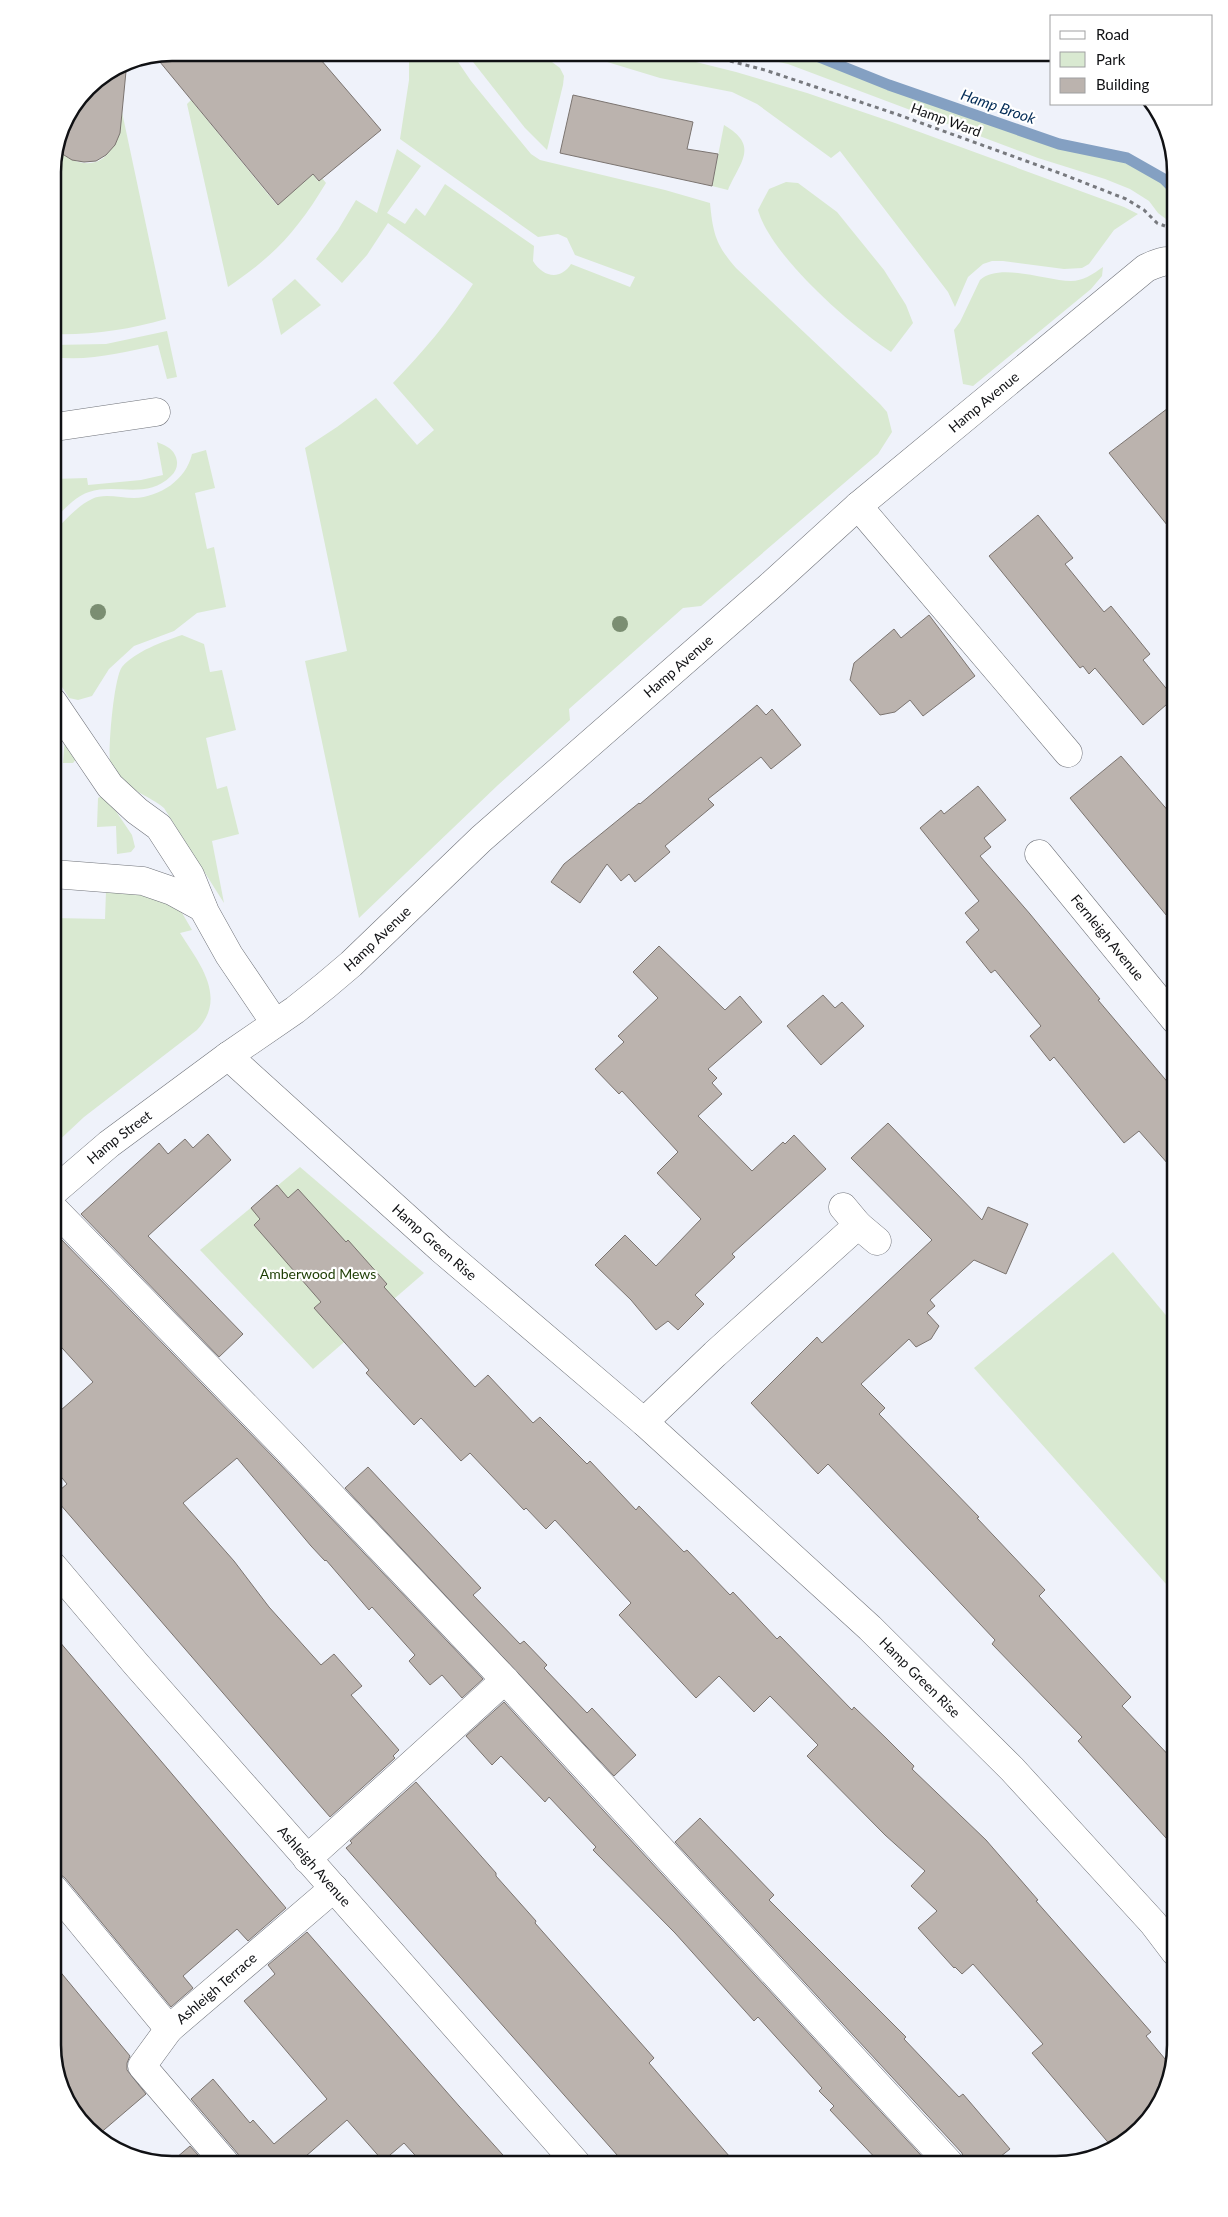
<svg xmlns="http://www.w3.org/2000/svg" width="1228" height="2217" viewBox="0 0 1228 2217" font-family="Lato,sans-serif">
<rect width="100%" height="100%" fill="#eff2fa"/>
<g fill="#d9e9d1">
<path d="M 409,53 L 452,53 L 471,81 L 531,154 L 540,160 L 665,190 L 710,203 C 713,234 716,245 736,268 L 880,404 L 887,412 L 892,432 L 878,454 L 701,606 L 683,608 L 569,709 L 570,720 L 498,785 L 359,918 L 305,661 L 347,651 L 305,448 L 337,427 L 376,398 L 417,445 L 434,430 L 393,383 C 423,352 450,320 473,284 L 388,223 L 367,255 L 342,283 L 316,259 L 338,230 L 356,200 L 377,213 L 397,149 L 421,166 L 387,213 L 405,224 L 416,208 L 425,216 L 445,184 L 534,246 L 533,261 C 543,277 560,281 571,264 L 630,287 L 635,277 L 575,255 L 567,238 L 558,234 L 538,237 L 400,139 L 409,80 Z"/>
<path d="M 466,53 L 540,53 L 560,68 L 564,76 L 563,85 L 547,150 L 525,128 Z"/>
<path d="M 584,53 L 660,53 L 736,72 L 807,93 L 895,123 L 1124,207 L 1138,214 L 1114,230 L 1089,264 L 1082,268 L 1064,269 L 1003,261 L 992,261 L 983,264 L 968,277 L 955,307 L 948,292 L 840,151 L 831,158 L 757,104 L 732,92 L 660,78 L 594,58 Z"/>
<path d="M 736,53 L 809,53 L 889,85 L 1059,144 L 1127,158 L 1164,179 L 1175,190 L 1175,221 L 1166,219 L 1158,213 L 1149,201 L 1130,189 L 1105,179 L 1038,158 L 788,64 Z"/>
<path d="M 191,100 L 277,205 L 313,174 L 318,181 L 322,178 L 326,183 C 297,231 274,256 228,287 L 187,104 Z"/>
<path d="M 122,112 L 166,319 C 128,330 92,335 53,334 L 53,164 L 56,149 C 61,153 67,158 73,160 C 108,174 119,139 122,112 Z"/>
<path d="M 724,125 C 760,146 740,162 728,190 L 712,186 Z"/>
<path d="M 786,182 L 798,183 L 837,212 L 884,270 L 906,305 L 913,323 L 891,352 C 851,326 771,256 758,210 L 769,189 Z"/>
<path d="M 1103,267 L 1102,276 L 1091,289 L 973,386 L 963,384 L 954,330 L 960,322 L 980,280 C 1000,262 1046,281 1071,281 C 1083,281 1093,274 1103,267 Z"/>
<path d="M 295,279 L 321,305 L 281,335 L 272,299 Z"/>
<path d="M 167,331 L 177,377 L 167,379 L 158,345 C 124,352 88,362 53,357 L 53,345 L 106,344 Z"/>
<path d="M 157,442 C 164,445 172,448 175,455 C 179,463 177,470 171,476 C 147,500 116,483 89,492 C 75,496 63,511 53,520 L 53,479 L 87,478 L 88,485 L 141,480 L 163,475 Z"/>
<path d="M 206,450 L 215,488 L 195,493 L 207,549 L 214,547 L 226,607 L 197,613 L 174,631 L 134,646 L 109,669 L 92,696 L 78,700 L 69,698 L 53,673 L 53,532 C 65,521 77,506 92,499 C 103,493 121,498 134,498 C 160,497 186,480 192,454 Z"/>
<path d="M 182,635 L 204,644 L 210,672 L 222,670 L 236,730 L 206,738 L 217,789 L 227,786 L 239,834 L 212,841 L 224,903 L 164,808 C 150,796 128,790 117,775 C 115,772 111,766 110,762 C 108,748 114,677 122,667 C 136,651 162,642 182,635 Z"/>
<path d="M 53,711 L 77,758 L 73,763 L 63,763 L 65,736 L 53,736 Z"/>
<path d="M 102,796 L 107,798 L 132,835 L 135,847 L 131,852 L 117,854 L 116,826 L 97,827 L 98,798 Z"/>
<path d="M 130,888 L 178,906 L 192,930 L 180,933 C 199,963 228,997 197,1030 L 84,1117 L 53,1146 L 53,918 L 105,919 L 106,891 Z"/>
<path d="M 300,1167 L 424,1273 L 313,1369 L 200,1250 Z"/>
<path d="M 1113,1252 L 1175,1326 L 1175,1594 L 974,1368 Z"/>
</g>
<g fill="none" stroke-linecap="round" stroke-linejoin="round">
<path stroke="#84a0c2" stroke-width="11" d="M 809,53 L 889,85 L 1059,144 L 1127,158 L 1164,179 L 1175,190"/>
</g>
<g fill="#bbb3ae" stroke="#7b7470">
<path d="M 172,52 L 315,53 L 381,130 L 319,181 L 313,174 L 278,205 L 155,56 Z"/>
<path d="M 127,61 L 120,133 L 115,145 L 106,155 L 96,161 L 84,162 L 72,160 L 56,150 L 62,126 L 88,87 Z"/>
<path d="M 573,95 L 693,122 L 687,149 L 718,154 L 712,186 L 560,153 Z"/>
<path d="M 1176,402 L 1176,536 L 1109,453 Z"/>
<path d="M 1038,515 L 1073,558 L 1065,564 L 1104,612 L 1111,606 L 1150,654 L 1143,660 L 1174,698 L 1143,725 L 1095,668 L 1089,674 L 1083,666 L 1080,668 L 989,556 Z"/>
<path d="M 929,615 L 975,676 L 923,716 L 910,700 L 895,712 L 880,715 L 850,680 L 854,663 L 894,629 L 901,638 Z"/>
<path d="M 757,705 L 766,715 L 772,709 L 801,745 L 771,769 L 761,757 L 708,799 L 714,805 L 665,846 L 670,852 L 635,882 L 629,874 L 621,881 L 607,864 L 580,903 L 551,882 L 564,864 L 639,803 L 640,804 Z"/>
<path d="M 1121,756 L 1176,820 L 1176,927 L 1070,798 Z"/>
<path d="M 978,786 L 1006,820 L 984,838 L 991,847 L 980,856 L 1030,914 L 1100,999 L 1098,1000 L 1176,1092 L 1176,1173 L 1139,1131 L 1124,1143 L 1054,1057 L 1050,1061 L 1030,1036 L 1041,1026 L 995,970 L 991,973 L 966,942 L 979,930 L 965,913 L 979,901 L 920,828 L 941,810 L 944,814 Z"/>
<path d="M 659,946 L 725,1010 L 740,996 L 762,1022 L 708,1069 L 717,1078 L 712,1083 L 722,1094 L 698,1116 L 752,1171 L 783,1142 L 785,1144 L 794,1135 L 826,1169 L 732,1254 L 735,1257 L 695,1295 L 704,1304 L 678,1330 L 668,1321 L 656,1330 L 631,1300 L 595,1265 L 625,1235 L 656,1266 L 701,1219 L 657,1173 L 678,1152 L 622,1091 L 619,1094 L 595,1069 L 624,1042 L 618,1036 L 658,998 L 633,972 Z"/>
<path d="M 823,995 L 835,1008 L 842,1002 L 864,1026 L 821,1065 L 787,1026 Z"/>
<path d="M 888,1123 L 982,1220 L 988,1207 L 1028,1224 L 1006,1274 L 974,1260 L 930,1300 L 935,1306 L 927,1313 L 939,1326 L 931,1339 L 916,1347 L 909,1339 L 861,1384 L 885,1408 L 879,1414 L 979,1517 L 977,1518 L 1045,1590 L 1039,1596 L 1131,1697 L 1122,1706 L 1176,1763 L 1176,1849 L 1078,1741 L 1082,1737 L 992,1644 L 995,1640 L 933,1574 L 828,1464 L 818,1474 L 751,1403 L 817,1337 L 822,1343 L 932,1240 L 851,1158 Z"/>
<path d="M 208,1134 L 231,1160 L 148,1236 L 243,1334 L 219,1357 L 81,1214 L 159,1143 L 168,1154 L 185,1139 L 193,1148 Z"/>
<path d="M 277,1185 L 288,1198 L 298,1189 L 346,1242 L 348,1240 L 387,1284 L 384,1287 L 475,1387 L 488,1375 L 533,1423 L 540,1417 L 587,1464 L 590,1461 L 636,1510 L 639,1506 L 684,1552 L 687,1550 L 730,1595 L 733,1592 L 777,1639 L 780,1636 L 852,1710 L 854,1707 L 886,1738 L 914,1766 L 912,1769 L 986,1840 L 1038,1900 L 1036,1901 L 1151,2032 L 1146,2036 L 1170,2065 L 1155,2112 L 1112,2147 L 1032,2053 L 1043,2044 L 1009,2005 L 973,1964 L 962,1974 L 955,1967 L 954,1968 L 918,1928 L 937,1911 L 911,1886 L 925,1871 L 885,1835 L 807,1756 L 818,1745 L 770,1696 L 754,1712 L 719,1676 L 696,1698 L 619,1615 L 631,1603 L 555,1520 L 546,1529 L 526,1508 L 524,1510 L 470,1453 L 461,1461 L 421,1418 L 414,1425 L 366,1373 L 369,1370 L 314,1308 L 321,1302 L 254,1225 L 260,1219 L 251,1208 Z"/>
<path d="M 58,1236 L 278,1462 L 483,1679 L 462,1698 L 442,1675 L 430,1685 L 409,1661 L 415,1655 L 372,1607 L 369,1610 L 326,1560 L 325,1561 L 311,1546 L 237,1458 L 183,1503 L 234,1561 L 269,1607 L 321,1665 L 334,1654 L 362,1686 L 351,1695 L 399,1750 L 393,1756 L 395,1758 L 330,1817 L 53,1496 L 67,1484 L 53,1467 L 53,1417 L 93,1382 L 53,1338 L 53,1241 Z"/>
<path d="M 368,1467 L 481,1588 L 473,1595 L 520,1644 L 524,1641 L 547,1665 L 544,1668 L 587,1713 L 592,1708 L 636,1755 L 614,1776 L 345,1488 Z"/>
<path d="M 53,1634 L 286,1908 L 248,1941 L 237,1929 L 183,1976 L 193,1988 L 171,2007 L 65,1878 L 53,1869 Z"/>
<path d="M 504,1702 L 591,1797 L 929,2164 L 881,2164 L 830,2110 L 834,2106 L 819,2091 L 822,2088 L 758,2017 L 754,2021 L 675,1933 L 593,1850 L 596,1847 L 549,1797 L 545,1802 L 501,1756 L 492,1765 L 466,1736 Z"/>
<path d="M 416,1782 L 496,1873 L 496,1876 L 536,1921 L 535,1923 L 654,2058 L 649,2063 L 736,2164 L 625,2164 L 346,1848 L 352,1843 L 350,1841 Z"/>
<path d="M 700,1818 L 774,1895 L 769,1900 L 906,2037 L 904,2039 L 959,2097 L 963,2094 L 1010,2149 L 991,2164 L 965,2164 L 962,2153 L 675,1842 Z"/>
<path d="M 307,1932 L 459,2106 L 511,2164 L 423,2164 L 404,2143 L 383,2161 L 347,2120 L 297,2164 L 241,2164 L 238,2154 L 191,2099 L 213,2079 L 250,2123 L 253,2120 L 274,2144 L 327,2099 L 244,2001 L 275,1974 L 268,1965 Z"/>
<path d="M 53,1963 L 130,2056 L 127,2063 L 127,2070 L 146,2094 L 98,2135 L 62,2091 L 52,2045 Z"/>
<path d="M 190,2146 L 206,2164 L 169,2164 Z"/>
</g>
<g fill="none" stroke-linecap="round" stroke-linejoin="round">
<g stroke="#70737a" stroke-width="29">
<g id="minor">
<path d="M 53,425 L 62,426 L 156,412"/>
<path d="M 858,506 L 1068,753"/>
<path d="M 53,702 L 110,786 L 137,811 L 159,827 L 190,875 L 205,912 L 229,955 L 275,1023"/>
<path id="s1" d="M 1039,854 L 1175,1020"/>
<path d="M 53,874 L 143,881 L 172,891 L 203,908"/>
<path id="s2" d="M 228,1056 L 441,1249 L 644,1422 L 870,1628 L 1012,1769 L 1153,1923 L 1175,1952"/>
<path id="s3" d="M 53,1192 L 109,1144 L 228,1056 L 295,1010 L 325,986 L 351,964 L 481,839 L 769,587 L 858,506 L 1146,268 C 1155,264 1165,259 1175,262"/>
<path d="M 53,1208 L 289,1451 L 505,1680 L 950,2164"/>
<path d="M 858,1225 L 877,1241"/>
<path d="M 644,1422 L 715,1354 L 858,1225 L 843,1207"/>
<path id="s4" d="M 53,1566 L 136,1664 L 577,2164"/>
<path d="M 307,1859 L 505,1680"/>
<path id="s5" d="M 53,1888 L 169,2029 L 334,1888"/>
<path d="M 169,2029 L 142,2066 L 226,2164"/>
</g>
</g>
<path stroke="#77797e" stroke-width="3" stroke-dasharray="4 4" stroke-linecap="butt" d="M 699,53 L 765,70 L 899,115 L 1062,174 L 1126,199 L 1144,210 L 1157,223 L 1165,226"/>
<use href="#minor" stroke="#fff" stroke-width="28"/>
</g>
<g fill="#7b8e72">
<circle cx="98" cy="612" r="8"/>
<circle cx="620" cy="624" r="8"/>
</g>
<g text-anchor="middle" stroke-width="4.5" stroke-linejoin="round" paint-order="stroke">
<g font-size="14" fill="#101114" stroke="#fff">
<text transform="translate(946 120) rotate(20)" y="5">Hamp Ward</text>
<text dy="5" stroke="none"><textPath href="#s3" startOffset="1222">Hamp Avenue</textPath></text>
<text dy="5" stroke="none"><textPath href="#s3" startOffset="818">Hamp Avenue</textPath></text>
<text dy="5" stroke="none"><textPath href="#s1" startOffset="108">Fernleigh Avenue</textPath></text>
<text dy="5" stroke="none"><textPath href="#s3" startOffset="412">Hamp Avenue</textPath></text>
<text dy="5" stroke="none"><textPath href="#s3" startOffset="86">Hamp Street</textPath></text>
<text dy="5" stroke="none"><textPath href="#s2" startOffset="278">Hamp Green Rise</textPath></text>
<text dy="5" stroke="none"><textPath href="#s2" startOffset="930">Hamp Green Rise</textPath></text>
<text dy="5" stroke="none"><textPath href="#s4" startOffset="398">Ashleigh Avenue</textPath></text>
<text dy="5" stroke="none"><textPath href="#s5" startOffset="245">Ashleigh Terrace</textPath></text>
</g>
<g font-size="14" fill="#1c3c03" stroke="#fff">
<text x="318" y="1279">Amberwood Mews</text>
</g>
<g font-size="15" font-style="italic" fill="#022b56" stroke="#fff">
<text transform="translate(998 107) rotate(19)" y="5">Hamp Brook</text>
</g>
</g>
<path d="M0 0H1228V2217H0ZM172 61H1056A111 111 0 0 1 1167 172V2045A111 111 0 0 1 1056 2156H172A111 111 0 0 1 61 2045V172A111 111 0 0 1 172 61Z" fill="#fff" fill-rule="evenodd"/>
<path fill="none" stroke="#101114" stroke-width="2.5" d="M172 61H1056A111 111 0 0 1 1167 172V2045A111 111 0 0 1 1056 2156H172A111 111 0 0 1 61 2045V172A111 111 0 0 1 172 61Z"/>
<rect x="1050" y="15" width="162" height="90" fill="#ffffff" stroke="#9fa0a1"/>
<rect x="1060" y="31" width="25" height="8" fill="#ffffff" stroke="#9fa0a1"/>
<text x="1096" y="40" font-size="15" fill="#101114">Road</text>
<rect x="1060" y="52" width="25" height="15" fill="#d9e9d1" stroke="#9fa0a1"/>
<text x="1096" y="65" font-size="15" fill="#101114">Park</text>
<rect x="1060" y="78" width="25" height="15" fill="#bbb3ae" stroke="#9fa0a1"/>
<text x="1096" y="90" font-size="15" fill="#101114">Building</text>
</svg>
